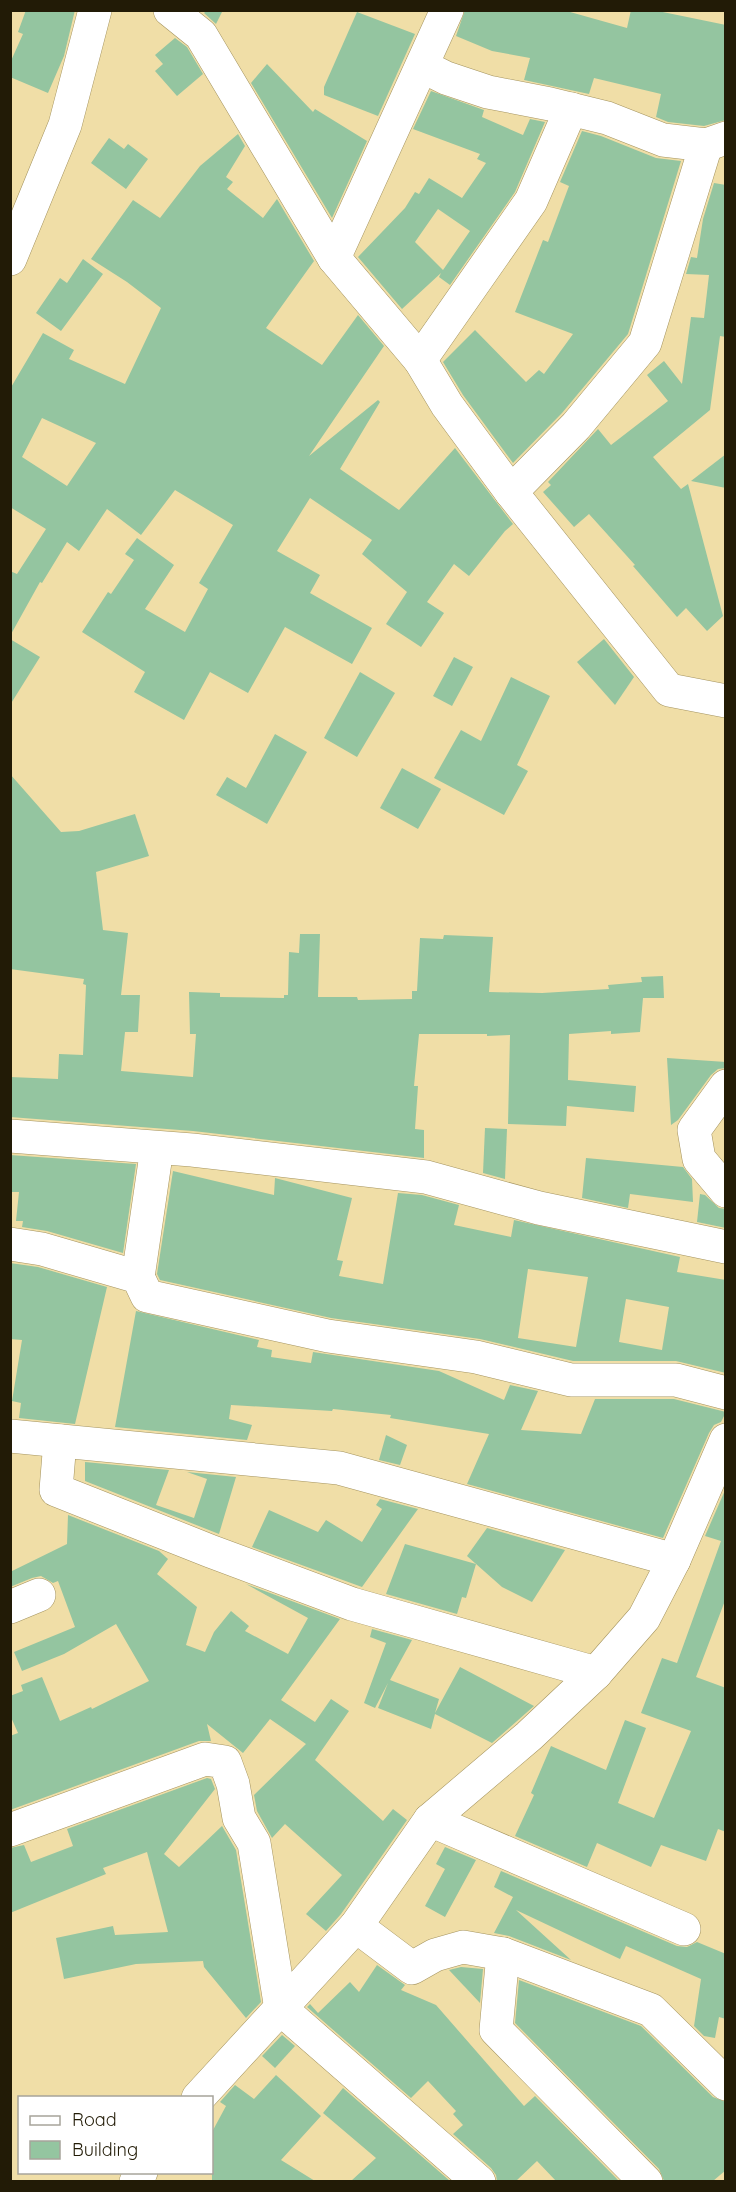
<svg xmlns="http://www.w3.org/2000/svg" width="736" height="2192" viewBox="0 0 736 2192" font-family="Quicksand,sans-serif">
<rect width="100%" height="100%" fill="#f0dea7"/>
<g fill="#94c5a0" fill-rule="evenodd">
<path d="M 26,10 L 75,10 L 64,56 L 48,93 L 10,77 L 10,63 L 23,34 L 18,32 Z"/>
<path d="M 207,10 L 223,10 L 216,24 L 204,13 Z"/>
<path d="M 465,10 L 563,10 L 627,28 L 631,10 L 653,10 L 726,25 L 726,120 L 704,126 L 668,122 L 656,117 L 661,94 L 594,78 L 589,94 L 524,80 L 530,58 L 492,51 L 456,36 Z"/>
<path d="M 357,12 L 415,34 L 378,116 L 324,95 L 324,87 Z"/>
<path d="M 175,38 L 187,47 L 203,74 L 177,96 L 155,71 L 163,64 L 155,55 Z"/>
<path d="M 267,64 L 313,112 L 315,109 L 367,141 L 332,218 L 251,83 Z"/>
<path d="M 431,91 L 484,110 L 482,117 L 523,135 L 530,119 L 545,122 L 515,192 L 450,285 L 439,277 L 441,273 L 402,309 L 358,257 L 405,208 L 415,192 L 419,194 L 429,178 L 462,198 L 486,163 L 477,159 L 480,154 L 413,129 ZM 438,209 L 470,231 L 443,270 L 415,242 Z"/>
<path d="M 582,131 L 601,136 L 656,158 L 681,161 L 628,334 L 562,413 L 513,463 L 463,395 L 443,362 L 475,330 L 526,382 L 539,370 L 544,374 L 573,334 L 515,312 L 543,240 L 548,242 L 569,186 L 560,182 Z"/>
<path d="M 238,134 L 245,146 L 226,177 L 233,182 L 227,189 L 263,218 L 277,199 L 314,261 L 266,328 L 322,365 L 358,315 L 384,346 L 309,456 L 378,400 L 380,402 L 340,469 L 399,510 L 455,448 L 513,524 L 505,531 L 469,576 L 454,564 L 427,602 L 444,613 L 421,647 L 386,624 L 407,592 L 362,554 L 372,540 L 310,498 L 277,551 L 320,575 L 310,593 L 372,628 L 352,664 L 285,627 L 248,693 L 210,672 L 184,720 L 134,692 L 145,672 L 82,632 L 108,592 L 111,594 L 134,560 L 125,554 L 137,538 L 174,565 L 145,609 L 185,632 L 208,589 L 199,583 L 233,525 L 175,490 L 141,535 L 107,509 L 79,551 L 67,542 L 42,583 L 40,582 L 10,636 L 10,571 L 17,574 L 46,529 L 10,507 L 10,389 L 43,333 L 74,350 L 69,359 L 125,384 L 161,308 L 127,282 L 91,259 L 133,200 L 160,218 L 200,166 ZM 42,418 L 96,443 L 67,486 L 22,457 Z"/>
<path d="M 109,138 L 124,149 L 128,144 L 148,159 L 126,189 L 91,163 Z"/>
<path d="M 714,183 L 726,185 L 726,337 L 720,336 L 710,410 L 653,457 L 681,489 L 688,484 L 723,616 L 707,631 L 686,608 L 677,617 L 633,566 L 635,565 L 589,514 L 574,527 L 543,492 L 551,485 L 548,482 L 598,429 L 611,445 L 668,401 L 647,375 L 664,361 L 682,384 L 691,317 L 704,318 L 709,275 L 686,274 L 691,257 L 697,258 L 703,219 Z"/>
<path d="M 83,259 L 103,274 L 61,331 L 36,313 L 60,278 L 67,283 Z"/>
<path d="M 726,454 L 726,488 L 691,481 Z"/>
<path d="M 10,639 L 40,657 L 10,705 Z"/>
<path d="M 604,639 L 634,677 L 615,705 L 577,662 Z"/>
<path d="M 454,657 L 473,667 L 452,706 L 433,696 Z"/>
<path d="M 360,672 L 395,693 L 357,757 L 324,738 Z"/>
<path d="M 511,677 L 550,696 L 517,765 L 528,771 L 504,815 L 434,778 L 461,730 L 481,741 Z"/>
<path d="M 275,734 L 307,752 L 267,824 L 216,795 L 227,777 L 246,788 Z"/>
<path d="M 402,768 L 441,789 L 418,829 L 380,808 Z"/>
<path d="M 10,774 L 61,832 L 79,831 L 135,814 L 149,856 L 96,872 L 103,930 L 128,933 L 121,995 L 140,995 L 138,1032 L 125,1032 L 121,1071 L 193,1077 L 196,1034 L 190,1034 L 189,992 L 220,993 L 220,997 L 284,998 L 284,995 L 288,995 L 289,952 L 299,953 L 300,934 L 320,934 L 318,997 L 357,997 L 358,1000 L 412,999 L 412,991 L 417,991 L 420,938 L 443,939 L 444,935 L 493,937 L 489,992 L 542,993 L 609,989 L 608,985 L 642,982 L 641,977 L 663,976 L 664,998 L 643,998 L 640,1032 L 611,1034 L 611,1031 L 569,1034 L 568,1080 L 636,1086 L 634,1112 L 567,1106 L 566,1126 L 508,1124 L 510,1035 L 487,1036 L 487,1034 L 419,1034 L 414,1086 L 418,1086 L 415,1129 L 424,1130 L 424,1158 L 193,1131 L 10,1117 L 10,1077 L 58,1079 L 59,1054 L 83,1055 L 86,985 L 83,984 L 84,979 L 10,969 Z"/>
<path d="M 667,1058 L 726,1062 L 726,1068 L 718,1069 L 711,1075 L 678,1120 L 671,1125 Z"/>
<path d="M 485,1128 L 507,1129 L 505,1179 L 483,1173 Z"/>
<path d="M 10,1155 L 136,1164 L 123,1253 L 47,1231 L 22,1227 L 23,1221 L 16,1221 L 19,1192 L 10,1192 Z"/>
<path d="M 586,1158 L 683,1167 L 692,1179 L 693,1202 L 630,1194 L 628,1208 L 582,1198 Z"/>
<path d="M 173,1171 L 274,1195 L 275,1178 L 352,1198 L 337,1260 L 343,1261 L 339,1276 L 383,1284 L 398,1193 L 422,1195 L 459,1205 L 454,1225 L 511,1237 L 514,1220 L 680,1257 L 677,1272 L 726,1280 L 726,1373 L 676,1361 L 573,1361 L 480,1339 L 331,1318 L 160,1280 L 157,1274 ZM 528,1269 L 588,1277 L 576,1347 L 518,1338 ZM 626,1299 L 669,1307 L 662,1350 L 619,1342 Z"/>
<path d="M 700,1194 L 705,1195 L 719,1208 L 726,1209 L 726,1228 L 697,1222 Z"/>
<path d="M 10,1263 L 38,1267 L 107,1287 L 75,1424 L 19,1418 L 21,1403 L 12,1401 L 22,1340 L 10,1339 Z"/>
<path d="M 136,1311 L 259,1340 L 257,1347 L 272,1350 L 271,1357 L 311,1363 L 313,1352 L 439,1371 L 504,1400 L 510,1385 L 538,1391 L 521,1430 L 581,1434 L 595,1399 L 674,1399 L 726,1412 L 721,1422 L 714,1425 L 709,1433 L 663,1538 L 467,1484 L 489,1434 L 390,1418 L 391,1415 L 333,1409 L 332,1411 L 231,1405 L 229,1419 L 252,1425 L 247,1440 L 115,1427 Z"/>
<path d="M 386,1435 L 407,1445 L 400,1465 L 379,1460 Z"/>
<path d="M 85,1462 L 169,1470 L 156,1505 L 194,1518 L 207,1479 L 187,1472 L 236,1477 L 219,1534 L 85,1481 Z"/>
<path d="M 726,1488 L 726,1598 L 696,1677 L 726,1688 L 726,1832 L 718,1829 L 706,1861 L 661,1845 L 651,1867 L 597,1843 L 587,1867 L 515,1836 L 534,1795 L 531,1793 L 551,1746 L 606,1770 L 625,1720 L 646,1728 L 618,1803 L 654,1818 L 691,1731 L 641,1713 L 662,1658 L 677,1663 L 721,1541 L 705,1536 Z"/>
<path d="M 380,1499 L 418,1509 L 362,1587 L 252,1547 L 269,1510 L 318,1532 L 326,1520 L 362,1542 L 382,1509 L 376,1505 Z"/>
<path d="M 68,1515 L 159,1551 L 168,1559 L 157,1574 L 197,1607 L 186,1645 L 205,1652 L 214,1632 L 231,1611 L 249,1626 L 245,1631 L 288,1654 L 308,1618 L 246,1584 L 340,1619 L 281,1700 L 315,1722 L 331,1699 L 349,1711 L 315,1760 L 383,1821 L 393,1809 L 407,1820 L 341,1914 L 326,1931 L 306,1914 L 342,1875 L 285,1824 L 272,1838 L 257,1811 L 254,1795 L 306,1744 L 270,1719 L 243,1753 L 207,1724 L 211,1741 L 199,1741 L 10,1810 L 10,1736 L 18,1733 L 10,1715 L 10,1696 L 23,1691 L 21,1685 L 42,1677 L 60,1721 L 91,1707 L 92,1709 L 149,1681 L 116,1624 L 64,1654 L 22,1671 L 14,1652 L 75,1627 L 58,1581 L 53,1583 L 41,1576 L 32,1578 L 10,1587 L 10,1572 L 67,1544 Z"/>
<path d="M 487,1528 L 565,1550 L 532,1602 L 502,1587 L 467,1556 Z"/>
<path d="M 405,1544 L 476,1564 L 466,1598 L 462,1597 L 457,1614 L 386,1594 Z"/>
<path d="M 372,1629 L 412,1640 L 390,1680 L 439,1699 L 435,1713 L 460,1667 L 534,1706 L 492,1743 L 435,1714 L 431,1729 L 378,1708 L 388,1683 L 375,1708 L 364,1703 L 386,1643 L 370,1637 Z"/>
<path d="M 207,1778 L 211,1779 L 215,1789 L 164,1854 L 179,1867 L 222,1826 L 236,1850 L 261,2002 L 246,2018 L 204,1967 L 203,1961 L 136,1964 L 64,1979 L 56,1938 L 113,1926 L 115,1935 L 168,1932 L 147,1852 L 103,1868 L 106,1874 L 10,1913 L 10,1848 L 24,1845 L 31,1862 L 73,1846 L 67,1829 Z"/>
<path d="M 445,1847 L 476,1860 L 445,1917 L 425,1906 L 445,1869 L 436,1864 Z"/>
<path d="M 501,1871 L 677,1946 L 687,1947 L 697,1942 L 726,1954 L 726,2019 L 719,2017 L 715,2038 L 704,2036 L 694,2026 L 701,1979 L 626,1946 L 620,1959 L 516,1910 L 571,1960 L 509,1936 L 494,1933 L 513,1897 L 494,1887 Z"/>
<path d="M 377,1965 L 405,1985 L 401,1990 L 436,2005 L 524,2106 L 535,2096 L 618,2180 L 556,2181 L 537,2161 L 516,2181 L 497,2181 L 496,2175 L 491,2168 L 453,2134 L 463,2125 L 453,2114 L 456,2111 L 428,2081 L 411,2098 L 307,2007 L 310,2004 L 318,2013 L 350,1982 L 359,1992 Z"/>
<path d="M 461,1967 L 483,1969 L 480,2003 L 449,1970 Z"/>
<path d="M 519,1980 L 641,2026 L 713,2097 L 726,2102 L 726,2170 L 713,2181 L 664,2181 L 659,2169 L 515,2023 Z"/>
<path d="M 282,2035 L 295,2046 L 275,2068 L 262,2056 Z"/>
<path d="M 276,2075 L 321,2116 L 281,2160 L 315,2181 L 212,2181 L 212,2132 L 226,2106 L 220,2102 L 235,2085 L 254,2099 Z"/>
<path d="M 343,2088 L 450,2181 L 351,2181 L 376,2158 L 323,2113 Z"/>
</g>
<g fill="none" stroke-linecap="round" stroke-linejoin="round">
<g stroke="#a5945f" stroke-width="34">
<g id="minor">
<path d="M 170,10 L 201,35 L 334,258 L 420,360 L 447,405 L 511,492 L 669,690 L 726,701"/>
<path d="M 422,66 L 446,78 L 488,92 L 550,104 L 607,118 L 663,140 L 706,145 L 726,138"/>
<path d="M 334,258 L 447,10"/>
<path d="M 10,259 L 65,125 L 95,10"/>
<path d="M 420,360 L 531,201 L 571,109"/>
<path d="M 511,492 L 576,426 L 645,343 L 706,145"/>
<path d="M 726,1086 L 694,1130 L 699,1159 L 726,1191"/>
<path d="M 10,1136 L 192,1150 L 426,1177 L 539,1208 L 726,1247"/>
<path d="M 10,1244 L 42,1249 L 138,1277 L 147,1296 L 328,1336 L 476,1357 L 571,1380 L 676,1380 L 726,1393"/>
<path d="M 138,1277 L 157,1148"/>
<path d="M 10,1436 L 339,1468 L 674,1560"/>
<path d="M 60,1441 L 56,1490 L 210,1551 L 352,1604 L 596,1673"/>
<path d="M 10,1607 L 39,1595"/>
<path d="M 430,1820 L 684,1929"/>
<path d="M 10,1830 L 205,1759 L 225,1762 L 233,1784 L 239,1818 L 254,1843 L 281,2009 L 479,2182"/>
<path d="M 356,1926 L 412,1968 L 435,1955 L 463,1947 L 503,1954 L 651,2010 L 726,2084"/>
<path d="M 503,1954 L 496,2030 L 646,2182"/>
<path d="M 198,2098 L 356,1926 L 430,1820 L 529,1736 L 596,1673 L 644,1618 L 674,1560 L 726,1440"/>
<path d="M 136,2182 L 141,2172"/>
</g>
</g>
<use href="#minor" stroke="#fff" stroke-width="33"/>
</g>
<rect width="736" height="2192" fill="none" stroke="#221b06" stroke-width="24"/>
<rect x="18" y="2096" width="195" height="78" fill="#ffffff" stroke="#a7a49b" stroke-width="1.5"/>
<rect x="30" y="2116" width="30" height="9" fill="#ffffff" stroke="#a7a49b" stroke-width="1.5"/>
<text x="72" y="2126" font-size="18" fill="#221b06">Road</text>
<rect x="30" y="2141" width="30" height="18" fill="#94c5a0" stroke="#a7a49b" stroke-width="1.5"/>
<text x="72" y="2156" font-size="18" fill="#221b06">Building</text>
</svg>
